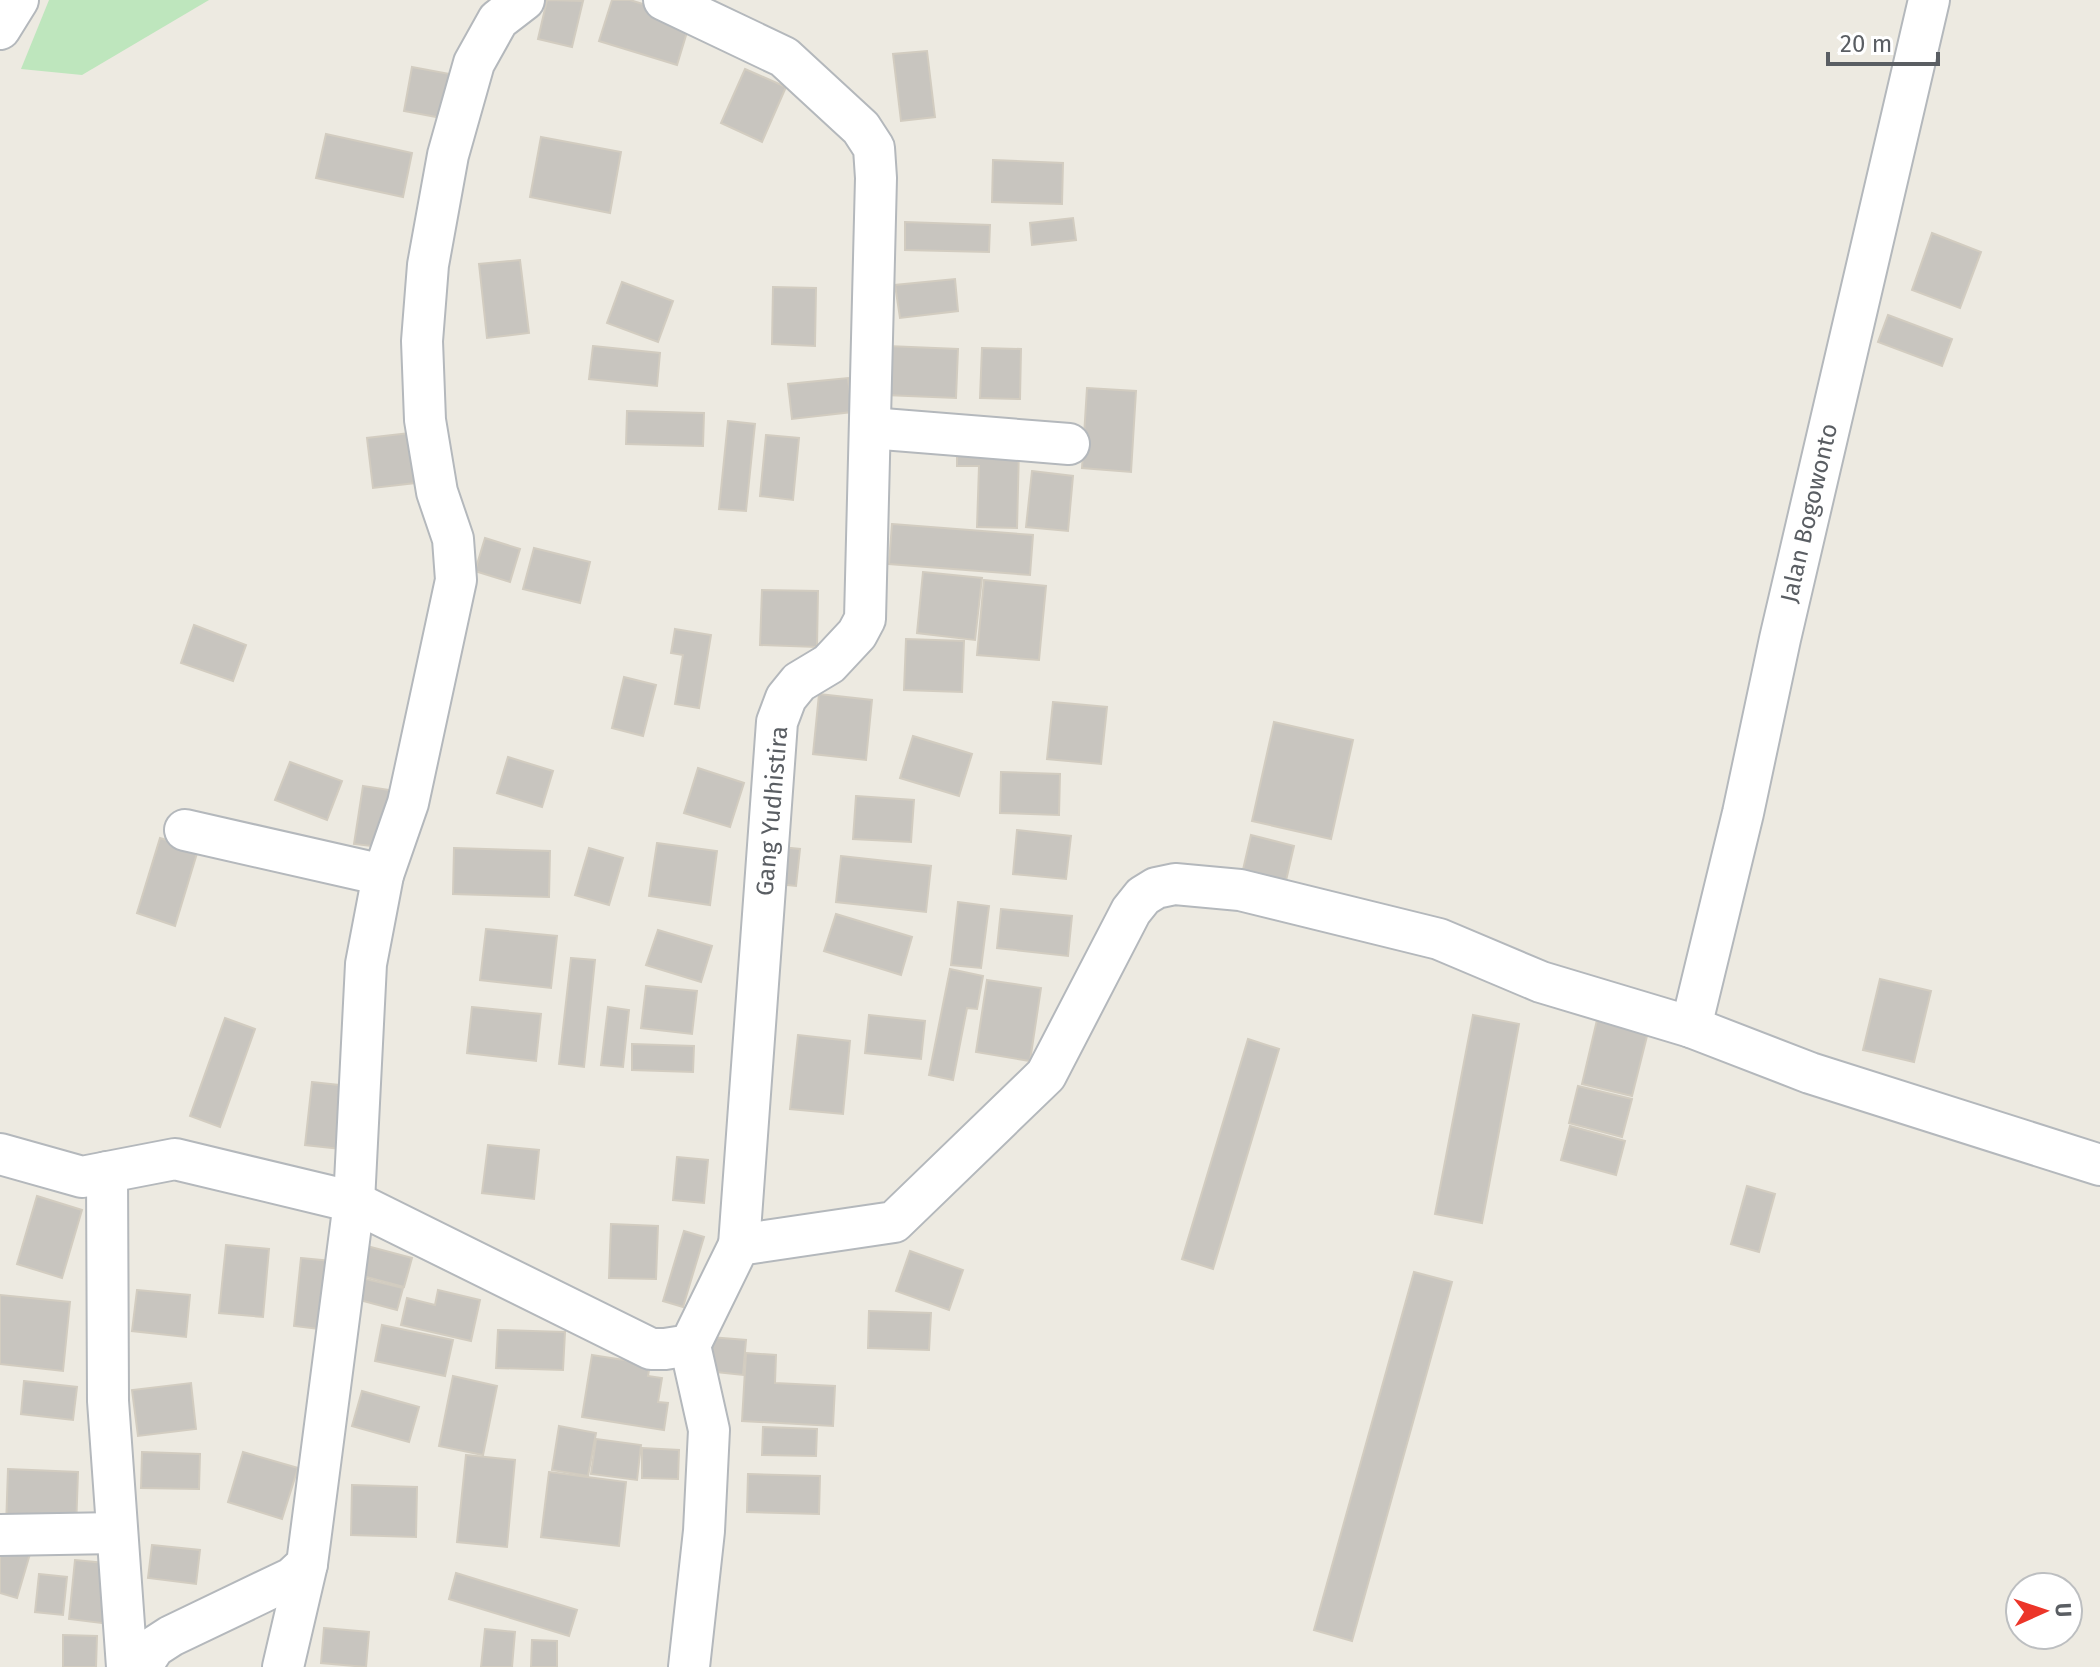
<svg xmlns="http://www.w3.org/2000/svg" width="2100" height="1667" viewBox="0 0 2100 1667" font-family="'Fira Sans',sans-serif">
<rect width="100%" height="100%" fill="#edeae1"/>
<path fill="#bee6bd" d="M 49,0 L 209,0 L 82,75 L 21,69 Z"/>
<g fill="#c8c5bf" stroke="#d2ccc0" stroke-width="2">
<path d="M 547,0 L 583,1 L 572,47 L 538,39 Z"/>
<path d="M 612,0 L 630,0 L 691,19 L 677,65 L 599,41 Z"/>
<path d="M 927,51 L 935,117 L 901,121 L 893,54 Z"/>
<path d="M 412,67 L 455,75 L 447,119 L 404,111 Z"/>
<path d="M 745,69 L 786,87 L 762,142 L 721,123 Z"/>
<path d="M 326,134 L 412,153 L 403,197 L 316,178 Z"/>
<path d="M 541,137 L 621,152 L 610,213 L 530,197 Z"/>
<path d="M 993,160 L 1063,163 L 1062,204 L 992,202 Z"/>
<path d="M 1073,218 L 1076,240 L 1032,245 L 1030,223 Z"/>
<path d="M 905,222 L 990,225 L 989,252 L 905,250 Z"/>
<path d="M 1932,233 L 1981,252 L 1960,308 L 1912,290 Z"/>
<path d="M 520,260 L 529,333 L 487,338 L 479,264 Z"/>
<path d="M 955,279 L 958,311 L 900,318 L 895,285 Z"/>
<path d="M 622,282 L 673,301 L 658,342 L 607,323 Z"/>
<path d="M 773,287 L 816,288 L 815,346 L 772,344 Z"/>
<path d="M 1888,315 L 1952,339 L 1942,366 L 1878,342 Z"/>
<path d="M 593,346 L 660,353 L 657,386 L 589,379 Z"/>
<path d="M 887,346 L 958,349 L 956,398 L 885,395 Z"/>
<path d="M 982,348 L 1021,349 L 1020,399 L 980,398 Z"/>
<path d="M 848,378 L 852,412 L 792,419 L 788,384 Z"/>
<path d="M 1087,388 L 1136,391 L 1131,472 L 1082,468 Z"/>
<path d="M 627,411 L 704,413 L 703,446 L 626,444 Z"/>
<path d="M 728,421 L 755,424 L 746,511 L 719,509 Z"/>
<path d="M 418,432 L 424,482 L 373,488 L 367,438 Z"/>
<path d="M 766,435 L 799,438 L 793,500 L 760,496 Z"/>
<path d="M 957,447 L 1019,449 L 1017,528 L 977,527 L 979,466 L 957,466 Z"/>
<path d="M 1032,471 L 1073,476 L 1068,531 L 1026,527 Z"/>
<path d="M 892,524 L 1033,535 L 1030,575 L 889,564 Z"/>
<path d="M 485,538 L 520,549 L 510,582 L 475,571 Z"/>
<path d="M 534,548 L 590,562 L 580,603 L 523,589 Z"/>
<path d="M 923,572 L 982,578 L 975,640 L 917,633 Z"/>
<path d="M 984,580 L 1046,586 L 1039,660 L 977,655 Z"/>
<path d="M 762,590 L 818,591 L 817,647 L 760,645 Z"/>
<path d="M 194,625 L 246,645 L 233,681 L 181,663 Z"/>
<path d="M 675,629 L 711,635 L 699,708 L 675,704 L 683,655 L 671,653 Z"/>
<path d="M 906,639 L 964,641 L 962,692 L 904,690 Z"/>
<path d="M 624,677 L 656,685 L 643,736 L 612,728 Z"/>
<path d="M 819,694 L 872,700 L 866,760 L 813,754 Z"/>
<path d="M 1053,702 L 1107,707 L 1101,764 L 1047,759 Z"/>
<path d="M 1274,722 L 1353,740 L 1331,839 L 1252,821 Z"/>
<path d="M 913,736 L 972,754 L 959,796 L 900,778 Z"/>
<path d="M 508,757 L 553,771 L 542,807 L 497,793 Z"/>
<path d="M 290,762 L 342,781 L 327,820 L 275,800 Z"/>
<path d="M 698,768 L 744,783 L 730,827 L 684,813 Z"/>
<path d="M 1001,772 L 1060,774 L 1059,815 L 1000,813 Z"/>
<path d="M 363,786 L 396,791 L 388,848 L 354,844 Z"/>
<path d="M 856,796 L 914,800 L 911,842 L 853,839 Z"/>
<path d="M 1017,830 L 1071,836 L 1066,879 L 1013,874 Z"/>
<path d="M 1251,835 L 1294,846 L 1285,885 L 1242,874 Z"/>
<path d="M 160,838 L 198,850 L 175,926 L 137,913 Z"/>
<path d="M 657,843 L 717,851 L 710,905 L 649,896 Z"/>
<path d="M 771,846 L 800,849 L 796,886 L 767,883 Z"/>
<path d="M 454,848 L 550,851 L 549,897 L 453,894 Z"/>
<path d="M 589,848 L 623,858 L 609,905 L 575,895 Z"/>
<path d="M 841,856 L 931,866 L 926,912 L 836,902 Z"/>
<path d="M 958,902 L 989,906 L 981,968 L 951,965 Z"/>
<path d="M 1001,909 L 1072,916 L 1068,956 L 997,948 Z"/>
<path d="M 836,914 L 912,937 L 901,975 L 824,951 Z"/>
<path d="M 486,929 L 557,936 L 551,988 L 480,980 Z"/>
<path d="M 658,930 L 712,946 L 701,982 L 646,965 Z"/>
<path d="M 571,958 L 595,960 L 584,1067 L 559,1064 Z"/>
<path d="M 950,969 L 983,976 L 977,1009 L 967,1008 L 953,1080 L 929,1075 Z"/>
<path d="M 1880,979 L 1931,991 L 1914,1062 L 1863,1050 Z"/>
<path d="M 987,980 L 1041,988 L 1030,1061 L 976,1052 Z"/>
<path d="M 646,986 L 697,991 L 692,1034 L 641,1028 Z"/>
<path d="M 472,1007 L 541,1014 L 536,1061 L 467,1053 Z"/>
<path d="M 608,1007 L 629,1010 L 623,1067 L 601,1065 Z"/>
<path d="M 869,1015 L 925,1021 L 921,1059 L 865,1053 Z"/>
<path d="M 1473,1015 L 1519,1024 L 1482,1223 L 1435,1214 Z"/>
<path d="M 225,1018 L 255,1029 L 220,1127 L 190,1116 Z"/>
<path d="M 1597,1020 L 1648,1032 L 1632,1096 L 1582,1084 Z"/>
<path d="M 798,1035 L 850,1041 L 843,1114 L 790,1109 Z"/>
<path d="M 1248,1039 L 1279,1049 L 1213,1269 L 1182,1259 Z"/>
<path d="M 632,1044 L 694,1046 L 693,1072 L 632,1070 Z"/>
<path d="M 312,1082 L 357,1087 L 350,1150 L 305,1145 Z"/>
<path d="M 1578,1086 L 1632,1099 L 1622,1137 L 1569,1123 Z"/>
<path d="M 1570,1126 L 1625,1141 L 1616,1175 L 1561,1160 Z"/>
<path d="M 488,1145 L 539,1150 L 534,1199 L 482,1193 Z"/>
<path d="M 677,1157 L 708,1160 L 704,1203 L 673,1200 Z"/>
<path d="M 1747,1186 L 1775,1194 L 1759,1252 L 1731,1244 Z"/>
<path d="M 37,1196 L 82,1210 L 62,1278 L 17,1264 Z"/>
<path d="M 611,1224 L 658,1226 L 656,1279 L 609,1278 Z"/>
<path d="M 684,1231 L 704,1237 L 683,1307 L 663,1301 Z"/>
<path d="M 226,1245 L 269,1249 L 263,1317 L 219,1313 Z"/>
<path d="M 367,1246 L 412,1258 L 404,1287 L 359,1275 Z"/>
<path d="M 910,1251 L 963,1270 L 949,1310 L 896,1291 Z"/>
<path d="M 301,1258 L 342,1262 L 335,1331 L 294,1326 Z"/>
<path d="M 1414,1272 L 1452,1282 L 1352,1641 L 1314,1630 Z"/>
<path d="M 362,1278 L 403,1288 L 397,1310 L 356,1299 Z"/>
<path d="M 137,1290 L 190,1295 L 186,1337 L 132,1331 Z"/>
<path d="M 438,1290 L 480,1300 L 471,1341 L 401,1325 L 407,1298 L 435,1305 Z"/>
<path d="M 0,1295 L 70,1302 L 63,1371 L 0,1364 Z"/>
<path d="M 869,1311 L 931,1313 L 929,1350 L 868,1348 Z"/>
<path d="M 382,1325 L 453,1340 L 445,1376 L 375,1361 Z"/>
<path d="M 498,1330 L 565,1332 L 563,1370 L 496,1368 Z"/>
<path d="M 710,1337 L 746,1340 L 743,1375 L 707,1371 Z"/>
<path d="M 746,1353 L 776,1355 L 775,1383 L 835,1386 L 833,1426 L 742,1421 Z"/>
<path d="M 592,1355 L 650,1364 L 648,1376 L 662,1378 L 658,1402 L 668,1403 L 664,1430 L 582,1417 Z"/>
<path d="M 453,1376 L 497,1386 L 483,1455 L 439,1446 Z"/>
<path d="M 24,1381 L 77,1387 L 73,1420 L 21,1414 Z"/>
<path d="M 191,1383 L 196,1429 L 138,1436 L 132,1390 Z"/>
<path d="M 362,1391 L 419,1407 L 409,1442 L 352,1426 Z"/>
<path d="M 559,1426 L 596,1433 L 588,1476 L 552,1470 Z"/>
<path d="M 763,1427 L 817,1429 L 816,1456 L 762,1455 Z"/>
<path d="M 596,1439 L 641,1445 L 637,1480 L 591,1474 Z"/>
<path d="M 642,1448 L 679,1450 L 678,1479 L 642,1478 Z"/>
<path d="M 142,1452 L 200,1454 L 199,1489 L 141,1488 Z"/>
<path d="M 243,1452 L 298,1468 L 282,1519 L 228,1502 Z"/>
<path d="M 466,1455 L 515,1460 L 507,1547 L 457,1542 Z"/>
<path d="M 8,1469 L 78,1472 L 76,1529 L 6,1527 Z"/>
<path d="M 549,1472 L 626,1482 L 619,1546 L 541,1537 Z"/>
<path d="M 748,1474 L 820,1476 L 819,1514 L 747,1512 Z"/>
<path d="M 352,1485 L 417,1487 L 416,1537 L 351,1535 Z"/>
<path d="M 0,1545 L 30,1554 L 17,1598 L 0,1593 Z"/>
<path d="M 152,1545 L 200,1550 L 196,1584 L 148,1578 Z"/>
<path d="M 75,1560 L 115,1564 L 109,1624 L 69,1619 Z"/>
<path d="M 456,1573 L 577,1610 L 569,1636 L 449,1599 Z"/>
<path d="M 39,1574 L 67,1577 L 63,1615 L 35,1612 Z"/>
<path d="M 324,1628 L 369,1632 L 366,1667 L 321,1663 Z"/>
<path d="M 485,1629 L 515,1632 L 512,1667 L 481,1667 Z"/>
<path d="M 63,1635 L 97,1636 L 96,1667 L 63,1667 Z"/>
<path d="M 532,1640 L 557,1641 L 557,1667 L 531,1667 Z"/>
</g>
<g fill="none" stroke-linecap="round" stroke-linejoin="round">
<g stroke="#b4b8bc" stroke-width="44">
<g id="minor">
<path d="M 664,0 L 784,57 L 861,128 L 874,148 L 876,178 L 865,619 L 857,634 L 829,664 L 799,682 L 786,698 L 777,722 L 739,1245"/>
<path d="M 0,29 L 18,0"/>
<path d="M 870,428 L 1069,444"/>
<path d="M 185,830 L 383,875"/>
<path d="M 1691,1027 L 1743,813 L 1780,639 L 1929,0"/>
<path d="M 0,1154 L 82,1177 L 175,1159 L 354,1202 L 651,1349 L 665,1349 L 690,1345 L 739,1245 L 894,1222 L 1046,1075 L 1131,911 L 1143,896 L 1156,888 L 1175,884 L 1240,890 L 1439,939 L 1541,982 L 1691,1027 L 1810,1073 L 2100,1165"/>
<path d="M 107,1172 L 108,1401 L 127,1667"/>
<path d="M 0,1535 L 117,1533"/>
<path d="M 141,1667 L 154,1647 L 171,1636 L 292,1578 L 307,1564 L 354,1202 L 366,964 L 383,875 L 408,803 L 456,580 L 453,539 L 437,492 L 425,420 L 422,341 L 428,265 L 448,155 L 474,63 L 498,20 L 524,0"/>
<path d="M 283,1667 L 307,1564"/>
<path d="M 689,1667 L 704,1531 L 709,1430 L 690,1345"/>
</g>
</g>
<use href="#minor" stroke="#fff" stroke-width="40"/>
</g>
<g text-anchor="middle" stroke-width="6" stroke-linejoin="round" paint-order="stroke">
<g font-size="24" fill="#5a5e63" stroke="#fff">
<text transform="translate(1809 513) rotate(-77)" y="8">Jalan Bogowonto</text>
<text transform="translate(772 811) rotate(-85)" y="8">Gang Yudhistira</text>
</g>
</g>
<g transform="translate(2044 1611) rotate(87)"><circle r="38" fill="#ffffff" stroke="#bdbfc1" stroke-width="2"/>
<path d="M0-6L14 30L0 20L-14 30Z" fill="#ec3529"/>
<text y="-12" font-size="22" font-weight="bold" text-anchor="middle" fill="#5a5e63">U</text>
</g>
<path d="M1828 52v12h110v-12" fill="none" stroke="#5a5e63" stroke-width="4"/>
<text x="1840" y="52" font-size="24" fill="#5a5e63" stroke="#ffffff" stroke-width="6" paint-order="stroke">20 m</text>
</svg>
